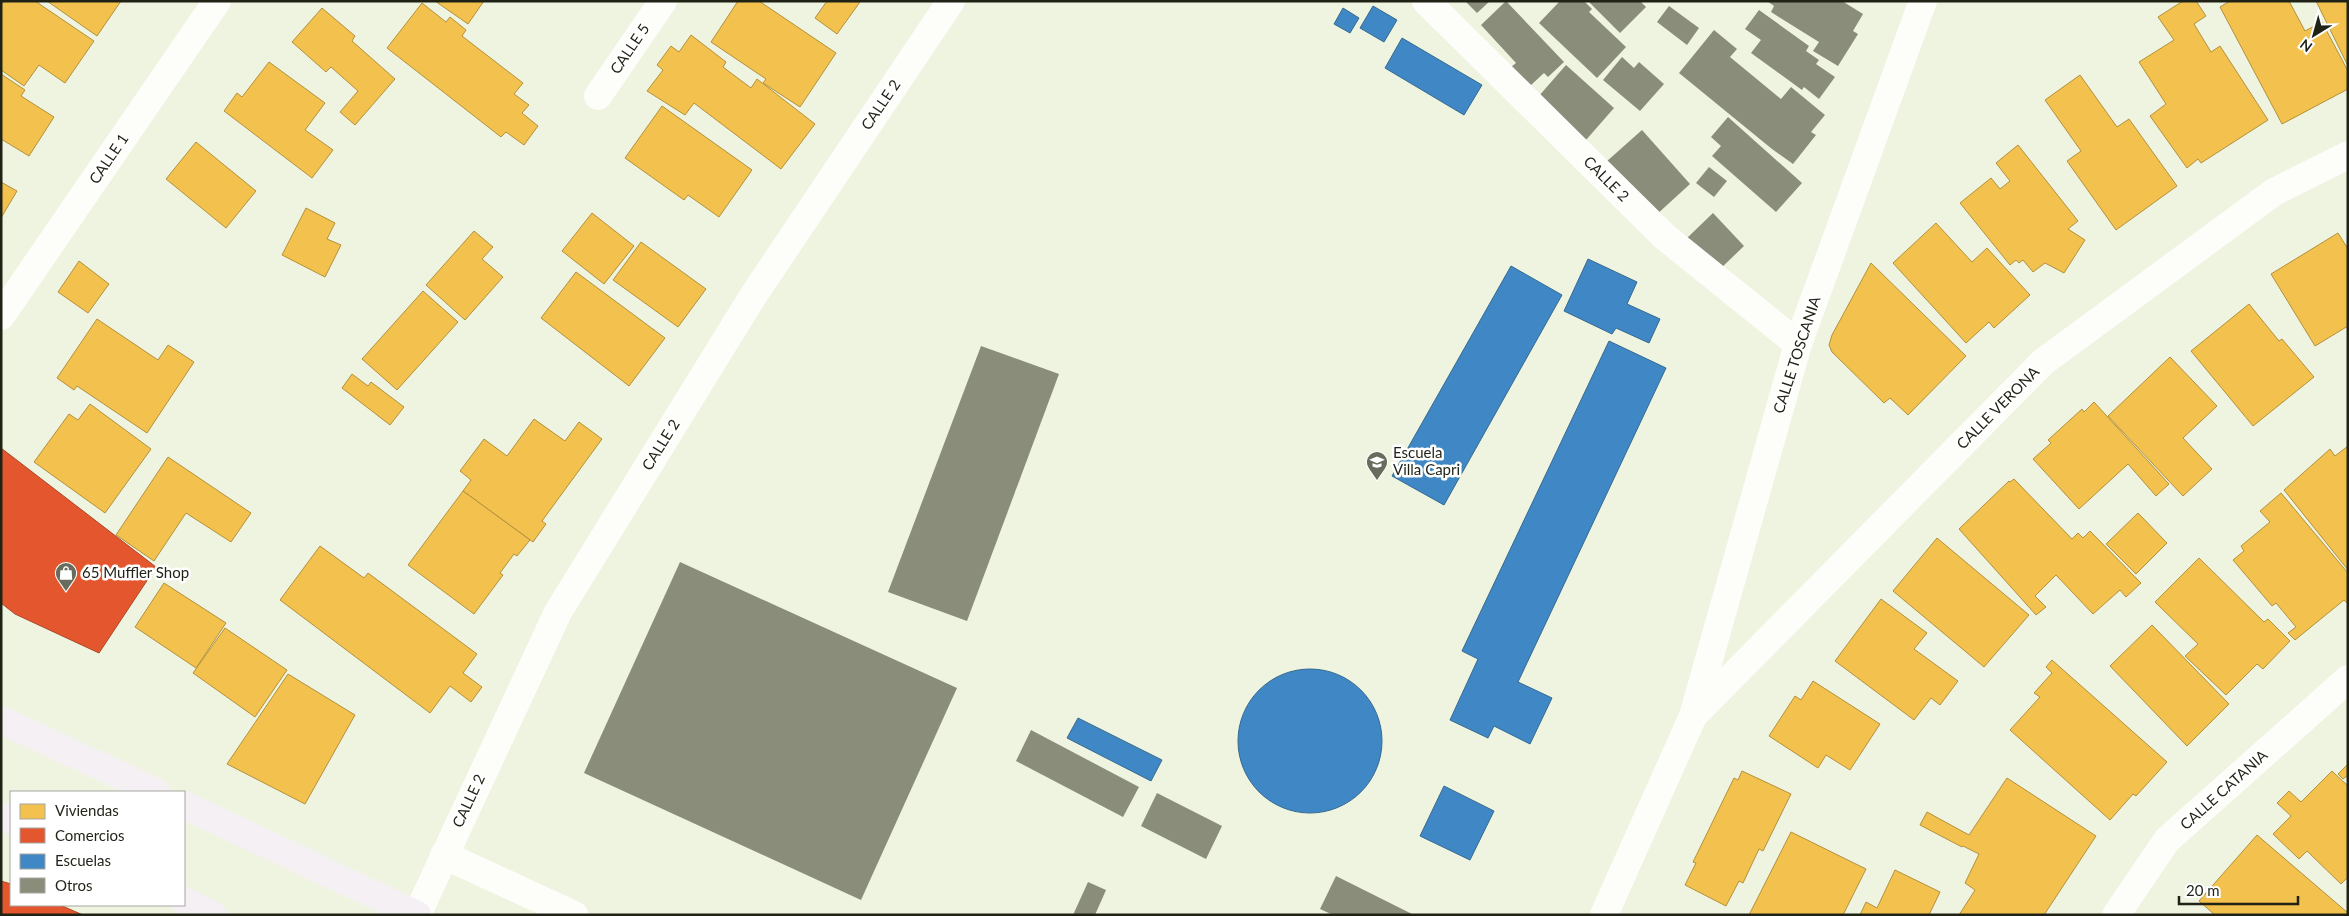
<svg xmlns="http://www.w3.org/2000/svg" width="2349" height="916" viewBox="0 0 2349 916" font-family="Lato,sans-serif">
<rect width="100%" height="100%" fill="#eff4e0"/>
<g fill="#f2c14e" stroke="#b3913d">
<path d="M 4,1 L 35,1 L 94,41 L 65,83 L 39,65 L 24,86 L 1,70 L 1,5 Z"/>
<path d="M 47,1 L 121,1 L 97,36 Z"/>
<path d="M 435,1 L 484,1 L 468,24 Z"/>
<path d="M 738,1 L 759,1 L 836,53 L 800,107 L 763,83 L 766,79 L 711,42 Z"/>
<path d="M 827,1 L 860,2 L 837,34 L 815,18 Z"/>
<path d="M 2183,1 L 2196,1 L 2206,16 L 2194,24 L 2211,52 L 2220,46 L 2268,120 L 2201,163 L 2198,159 L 2187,168 L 2150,116 L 2166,104 L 2139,62 L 2174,40 L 2158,17 Z"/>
<path d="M 2230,1 L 2289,1 L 2305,31 L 2322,22 L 2348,71 L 2348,89 L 2282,124 L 2220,7 Z"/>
<path d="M 2316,1 L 2348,1 L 2348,66 Z"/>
<path d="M 422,3 L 446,22 L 450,17 L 466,30 L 462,36 L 523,83 L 514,94 L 529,105 L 522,113 L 538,126 L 524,145 L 506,132 L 501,137 L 387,48 Z"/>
<path d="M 322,8 L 355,36 L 352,41 L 395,79 L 355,125 L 340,112 L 358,91 L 331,67 L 326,72 L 292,42 Z"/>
<path d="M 691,35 L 726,62 L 723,67 L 751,88 L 757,79 L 815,124 L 781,169 L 694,103 L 685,115 L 647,91 L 663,70 L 657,65 L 671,46 L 679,52 Z"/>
<path d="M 269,62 L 325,103 L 305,130 L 333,150 L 312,178 L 224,111 L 237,93 L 242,97 Z"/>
<path d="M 1,74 L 25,90 L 21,96 L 54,117 L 29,156 L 1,139 Z"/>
<path d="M 2080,75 L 2117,127 L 2129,119 L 2177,186 L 2116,230 L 2067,161 L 2081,151 L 2045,100 Z"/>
<path d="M 662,106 L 752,170 L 719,217 L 688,195 L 684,200 L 625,158 Z"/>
<path d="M 196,142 L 256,191 L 226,228 L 166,179 Z"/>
<path d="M 2018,145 L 2078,221 L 2068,229 L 2085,240 L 2064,273 L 2045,263 L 2033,272 L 2023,260 L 2019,263 L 2016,260 L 2010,265 L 1960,203 L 1991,178 L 2000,189 L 2010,181 L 1996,163 Z"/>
<path d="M 1,182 L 17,191 L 1,218 Z"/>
<path d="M 306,208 L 335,223 L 327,239 L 341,245 L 325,277 L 282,255 Z"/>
<path d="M 592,213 L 634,246 L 604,284 L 562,251 Z"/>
<path d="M 1936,223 L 1972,262 L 1987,248 L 2030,295 L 1994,328 L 1989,322 L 1966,343 L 1893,263 Z"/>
<path d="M 474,231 L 493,247 L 482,259 L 503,277 L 465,320 L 426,285 Z"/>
<path d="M 2338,233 L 2348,249 L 2348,326 L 2315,346 L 2271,274 Z"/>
<path d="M 641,242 L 706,289 L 678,327 L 613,280 Z"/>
<path d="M 79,261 L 109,284 L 88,313 L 58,292 Z"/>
<path d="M 1871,263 L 1966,356 L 1908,415 L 1890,398 L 1884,403 L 1832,352 L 1829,345 L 1832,335 Z"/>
<path d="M 576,272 L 665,338 L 629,386 L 541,318 Z"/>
<path d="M 423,291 L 458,322 L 397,390 L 362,359 Z"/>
<path d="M 2249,304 L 2279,341 L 2282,339 L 2314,377 L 2253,426 L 2191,351 Z"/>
<path d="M 97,319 L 158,360 L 168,345 L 194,362 L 147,433 L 77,386 L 74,390 L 57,378 Z"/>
<path d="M 2170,357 L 2217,406 L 2183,438 L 2212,469 L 2183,496 L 2108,416 Z"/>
<path d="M 352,374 L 368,386 L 371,382 L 404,407 L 390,425 L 342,388 Z"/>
<path d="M 2094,402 L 2169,484 L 2156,496 L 2128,464 L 2079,509 L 2033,459 L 2051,443 L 2048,440 L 2082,409 L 2084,412 Z"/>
<path d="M 90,404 L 151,449 L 105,513 L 34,462 L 69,414 L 78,420 Z"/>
<path d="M 534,419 L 565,441 L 579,422 L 602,439 L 542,521 L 546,524 L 533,542 L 463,491 L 471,480 L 460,471 L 484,439 L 507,456 Z"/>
<path d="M 2348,446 L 2348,570 L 2284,490 L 2330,449 L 2335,456 Z"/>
<path d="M 168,457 L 251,513 L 231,542 L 186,513 L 154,561 L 116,535 Z"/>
<path d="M 2014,479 L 2072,539 L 2078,533 L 2083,538 L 2090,531 L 2141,583 L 2126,597 L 2120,590 L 2093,614 L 2056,575 L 2035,596 L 2046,607 L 2036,615 L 1959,529 L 2009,481 L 2010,482 Z"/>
<path d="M 463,491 L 530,540 L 517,556 L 514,554 L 500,573 L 503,575 L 474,614 L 408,565 Z"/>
<path d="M 2281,493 L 2348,573 L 2348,604 L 2344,600 L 2295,640 L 2288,633 L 2296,627 L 2276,603 L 2272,606 L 2233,560 L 2244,551 L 2241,546 L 2270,522 L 2260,511 Z"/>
<path d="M 2138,513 L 2167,543 L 2136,574 L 2106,544 Z"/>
<path d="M 1937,538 L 2029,615 L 1984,667 L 1893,591 Z"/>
<path d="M 320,546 L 364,578 L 368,573 L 477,654 L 463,673 L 482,687 L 471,702 L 450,686 L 430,713 L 280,600 Z"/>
<path d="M 2199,558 L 2264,622 L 2268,619 L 2290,641 L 2263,669 L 2257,664 L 2226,695 L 2185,656 L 2198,644 L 2155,602 Z"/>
<path d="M 164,583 L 226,623 L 196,668 L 135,627 Z"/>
<path d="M 1881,599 L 1927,633 L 1914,649 L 1958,681 L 1940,705 L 1931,698 L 1914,720 L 1835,661 Z"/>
<path d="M 2152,625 L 2229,704 L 2187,746 L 2110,666 Z"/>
<path d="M 225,628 L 287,670 L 255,717 L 193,673 Z"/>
<path d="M 2052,660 L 2167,762 L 2136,796 L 2133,794 L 2110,820 L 2010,730 L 2040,697 L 2034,693 L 2052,673 L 2046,667 Z"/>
<path d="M 288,674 L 355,715 L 305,804 L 227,764 Z"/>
<path d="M 1813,681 L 1880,724 L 1850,770 L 1826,755 L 1818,768 L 1769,736 L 1795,696 L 1801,700 Z"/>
<path d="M 2348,764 L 2348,775 L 2343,779 L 2338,774 Z"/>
<path d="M 1742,771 L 1791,794 L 1763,851 L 1759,849 L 1743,883 L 1739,881 L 1726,906 L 1685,885 L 1696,863 L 1693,862 L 1734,778 L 1738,780 Z"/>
<path d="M 2332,771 L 2348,786 L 2348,877 L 2341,884 L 2307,851 L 2299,859 L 2273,834 L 2291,816 L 2277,803 L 2289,791 L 2301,802 Z"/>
<path d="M 2007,778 L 2096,836 L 2044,915 L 1959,915 L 1975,890 L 1965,883 L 1979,854 L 1963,846 L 1962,847 L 1920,825 L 1927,812 L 1969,835 Z"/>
<path d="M 1791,832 L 1866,869 L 1843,915 L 1749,915 Z"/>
<path d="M 2257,835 L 2348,913 L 2348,915 L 2215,915 L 2199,901 Z"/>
<path d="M 1895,870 L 1940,892 L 1929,915 L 1860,915 L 1866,902 L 1877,908 Z"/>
</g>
<g fill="#e4572e" stroke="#a94726">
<path d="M 1,448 L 156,567 L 99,653 L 15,614 L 1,603 Z"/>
<path d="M 1,881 L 11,884 L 11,905 L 60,905 L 83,915 L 1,915 Z"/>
</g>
<g fill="#3f88c5" stroke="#356990">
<path d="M 1373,6 L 1397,20 L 1384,42 L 1360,28 Z"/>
<path d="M 1343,8 L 1359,18 L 1350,33 L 1334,24 Z"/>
<path d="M 1402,38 L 1482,85 L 1464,115 L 1385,68 Z"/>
<path d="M 1588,259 L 1637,282 L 1627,304 L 1660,319 L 1649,343 L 1616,328 L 1612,334 L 1564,311 Z"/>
<path d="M 1511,266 L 1562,295 L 1444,505 L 1392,476 Z"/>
<path d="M 1609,341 L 1666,368 L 1518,682 L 1552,698 L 1530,744 L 1494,726 L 1488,738 L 1450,720 L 1478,659 L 1462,651 Z"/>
<circle cx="1310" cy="741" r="72"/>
<path d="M 1078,718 L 1162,760 L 1151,781 L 1067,738 Z"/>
<path d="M 1444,786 L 1494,811 L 1470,860 L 1420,836 Z"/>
</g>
<g fill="#898d7a">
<path d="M 1465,1 L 1490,1 L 1477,13 Z"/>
<path d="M 1506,1 L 1564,62 L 1548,77 L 1544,73 L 1530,86 L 1511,67 L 1516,63 L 1481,25 Z"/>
<path d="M 1560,1 L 1584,1 L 1592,9 L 1589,12 L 1626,47 L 1597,78 L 1539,23 Z"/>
<path d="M 1588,1 L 1640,1 L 1646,7 L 1620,33 Z"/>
<path d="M 1767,1 L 1842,1 L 1863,14 L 1853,31 L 1858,34 L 1838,66 L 1813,51 L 1819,42 L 1771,12 L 1774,6 Z"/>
<path d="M 1669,6 L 1699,28 L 1687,45 L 1657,22 Z"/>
<path d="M 1759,10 L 1809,46 L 1806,51 L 1819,60 L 1816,64 L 1835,77 L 1819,99 L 1804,87 L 1802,90 L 1751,53 L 1761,40 L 1745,29 Z"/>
<path d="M 1714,30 L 1737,49 L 1730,57 L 1781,99 L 1791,87 L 1825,115 L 1811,132 L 1816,135 L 1793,164 L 1772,149 L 1679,73 Z"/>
<path d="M 1622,57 L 1634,68 L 1639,62 L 1664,84 L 1640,111 L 1603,80 Z"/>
<path d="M 1566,65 L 1614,108 L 1586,140 L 1538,97 Z"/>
<path d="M 1728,117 L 1802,183 L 1776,212 L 1712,156 L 1721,146 L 1711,137 Z"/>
<path d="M 1642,130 L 1690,184 L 1655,216 L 1606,162 Z"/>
<path d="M 1709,167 L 1727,181 L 1714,197 L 1696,183 Z"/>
<path d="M 1713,213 L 1744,246 L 1717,272 L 1686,239 Z"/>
<path d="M 981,346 L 1059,374 L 967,621 L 888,592 Z"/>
<path d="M 680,562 L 957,688 L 861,900 L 584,773 Z"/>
<path d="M 1031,730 L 1139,787 L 1123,817 L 1016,761 Z"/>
<path d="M 1157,793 L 1222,826 L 1206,859 L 1141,826 Z"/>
<path d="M 1336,876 L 1414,915 L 1333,915 L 1320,909 Z"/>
<path d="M 1088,882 L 1106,890 L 1095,915 L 1073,915 Z"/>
</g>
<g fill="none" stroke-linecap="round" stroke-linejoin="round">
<g stroke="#fdfdfa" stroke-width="28">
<path d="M 1426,1 L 1665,237 L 1798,344"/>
<path d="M 598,96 L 663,1"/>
<path d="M 1,316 L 217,1"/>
<path d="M 1694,715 L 2043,362 L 2274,192 L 2348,155"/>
<path d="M 444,855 L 574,915"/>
<path d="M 417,915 L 558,612 L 753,296 L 951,1"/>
<path d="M 1604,915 L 1693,716 L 1798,344 L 1923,1"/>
<path d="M 2116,915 L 2167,840 L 2348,679"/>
</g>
<g stroke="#f4f0f4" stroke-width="28">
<path d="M 1,720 L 156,792"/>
<path d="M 184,805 L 417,915"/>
<path d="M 1,816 L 11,820"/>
<path d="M 184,901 L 213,915"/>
</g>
</g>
<defs>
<g id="school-pin" transform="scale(1.125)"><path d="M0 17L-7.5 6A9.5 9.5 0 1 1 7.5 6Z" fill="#686c5c" stroke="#fff"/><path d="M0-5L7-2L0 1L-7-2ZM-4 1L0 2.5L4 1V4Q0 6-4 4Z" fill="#fff"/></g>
<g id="shop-pin" transform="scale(1.125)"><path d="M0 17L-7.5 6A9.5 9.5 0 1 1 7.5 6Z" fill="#686c5c" stroke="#fff"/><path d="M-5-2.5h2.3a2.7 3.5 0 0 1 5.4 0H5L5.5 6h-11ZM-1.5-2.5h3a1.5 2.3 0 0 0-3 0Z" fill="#fff"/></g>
</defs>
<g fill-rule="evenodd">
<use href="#school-pin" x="1377" y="462"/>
<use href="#shop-pin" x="66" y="573"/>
</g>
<g text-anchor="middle" stroke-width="5" stroke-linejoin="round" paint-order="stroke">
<g font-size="15" fill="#1f2215" stroke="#fff">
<text transform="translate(630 49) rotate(-56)" y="5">CALLE 5</text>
<text transform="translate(881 105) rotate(-56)" y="5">CALLE 2</text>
<text transform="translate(109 159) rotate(-56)" y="5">CALLE 1</text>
<text transform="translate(1606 179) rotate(45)" y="5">CALLE 2</text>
<text transform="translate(1797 355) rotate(-72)" y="5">CALLE TOSCANIA</text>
<text transform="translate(1998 408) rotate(-45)" y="5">CALLE VERONA</text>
<text transform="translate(661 445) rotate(-58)" y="5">CALLE 2</text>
<text transform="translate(2224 790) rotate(-42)" y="5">CALLE CATANIA</text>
<text transform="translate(469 801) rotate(-65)" y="5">CALLE 2</text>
</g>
<g font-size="15" fill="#1f2215" stroke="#fff" text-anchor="start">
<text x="1393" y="458">Escuela<tspan x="1393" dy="17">Villa Capri</tspan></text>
<text x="82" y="578">65 Muffler Shop</text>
</g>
</g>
<rect width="2349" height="916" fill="none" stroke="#1f2215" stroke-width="5"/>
<rect x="10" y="791" width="175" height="115" fill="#ffffff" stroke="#a5a7a1"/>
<rect x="20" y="804" width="25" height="15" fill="#f2c14e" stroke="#a5a7a1"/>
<text x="55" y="816" font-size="15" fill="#1f2215">Viviendas</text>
<rect x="20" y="828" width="25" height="15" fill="#e4572e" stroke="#a5a7a1"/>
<text x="55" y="841" font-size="15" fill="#1f2215">Comercios</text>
<rect x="20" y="854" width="25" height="15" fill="#3f88c5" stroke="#a5a7a1"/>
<text x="55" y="866" font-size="15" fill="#1f2215">Escuelas</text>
<rect x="20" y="878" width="25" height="15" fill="#898d7a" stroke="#a5a7a1"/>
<text x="55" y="891" font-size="15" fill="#1f2215">Otros</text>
<g transform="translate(2314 35) rotate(217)" stroke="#ffffff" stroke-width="4" paint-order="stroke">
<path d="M0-4L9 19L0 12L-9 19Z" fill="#1f2215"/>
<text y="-8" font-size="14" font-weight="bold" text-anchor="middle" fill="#1f2215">N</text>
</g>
<path d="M2179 896v8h119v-8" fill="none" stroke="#1f2215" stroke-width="2.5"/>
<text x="2186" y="896" font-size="15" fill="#1f2215" stroke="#ffffff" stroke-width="4" paint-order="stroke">20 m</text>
</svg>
